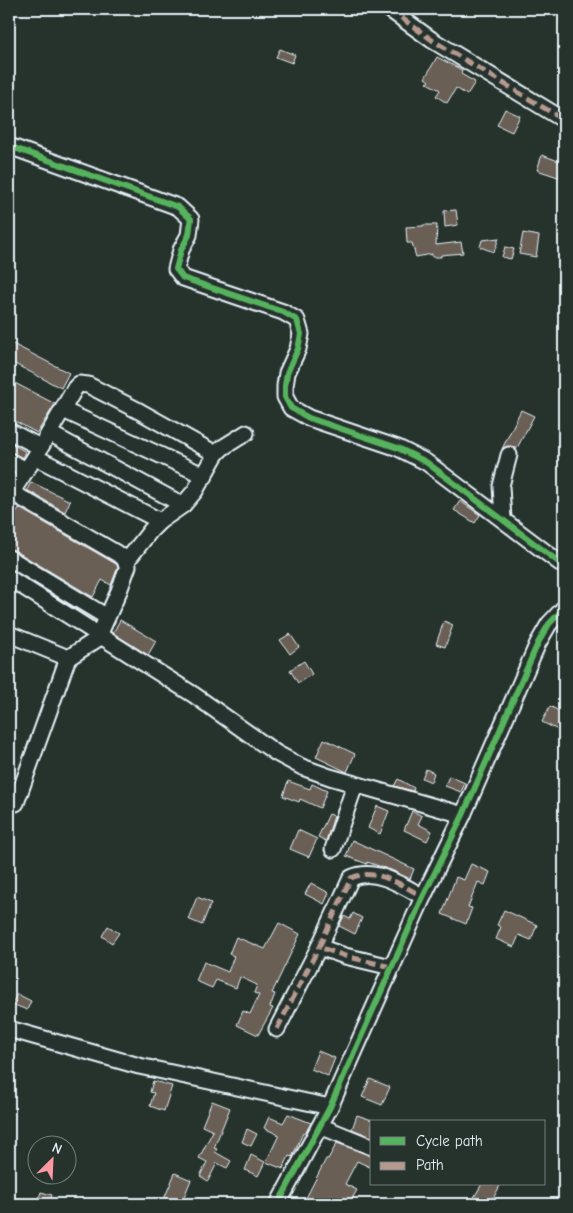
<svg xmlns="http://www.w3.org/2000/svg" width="573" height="1213" viewBox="0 0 573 1213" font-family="'Comic Neue',sans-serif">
<rect width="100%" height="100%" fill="#26332d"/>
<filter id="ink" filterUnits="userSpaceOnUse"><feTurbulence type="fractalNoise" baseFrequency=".02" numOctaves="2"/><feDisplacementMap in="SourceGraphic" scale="10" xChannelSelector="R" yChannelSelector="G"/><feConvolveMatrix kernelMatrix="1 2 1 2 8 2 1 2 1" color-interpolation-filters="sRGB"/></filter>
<g filter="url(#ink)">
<g fill="#695e55" stroke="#e8f1f8">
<path d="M 280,49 L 295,55 L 292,63 L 276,57 Z"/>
<path d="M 437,57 L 462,70 L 461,74 L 475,82 L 467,95 L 456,88 L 447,103 L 436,96 L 440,90 L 427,83 L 429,81 L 425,78 Z"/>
<path d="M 505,109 L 520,116 L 512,132 L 497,125 Z"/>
<path d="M 542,155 L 564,163 L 564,179 L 537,170 Z"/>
<path d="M 456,210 L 458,225 L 445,227 L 444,211 Z"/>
<path d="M 423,225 L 437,225 L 436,245 L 461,242 L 463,253 L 441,255 L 441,257 L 432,257 L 432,254 L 416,257 L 412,243 L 407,243 L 406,227 L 423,226 Z"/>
<path d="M 523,233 L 539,236 L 536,257 L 519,254 Z"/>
<path d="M 499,238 L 494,252 L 480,247 L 482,240 Z"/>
<path d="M 505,247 L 514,249 L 511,259 L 502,257 Z"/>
<path d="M 9,342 L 69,373 L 61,388 L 9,361 Z"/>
<path d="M 9,380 L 55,404 L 37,433 L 9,418 Z"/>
<path d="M 521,410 L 534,416 L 516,450 L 511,446 L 502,449 Z"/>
<path d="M 9,442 L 26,452 L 23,458 L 9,452 Z"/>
<path d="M 31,482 L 70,501 L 65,512 L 27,490 Z"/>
<path d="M 460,501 L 480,515 L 475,523 L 454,510 Z"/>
<path d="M 19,508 L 116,564 L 118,567 L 111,585 L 102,580 L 93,597 L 14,550 L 9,549 L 9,514 L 14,516 Z"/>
<path d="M 120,620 L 156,641 L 148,655 L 113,633 Z"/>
<path d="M 444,621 L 453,625 L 445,647 L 436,644 Z"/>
<path d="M 290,634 L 299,647 L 290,654 L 280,640 Z"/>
<path d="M 304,661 L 312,674 L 298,683 L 290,670 Z"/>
<path d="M 550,706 L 564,714 L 564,733 L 542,722 Z"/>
<path d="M 324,739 L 355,754 L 347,772 L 316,757 Z"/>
<path d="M 426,769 L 434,773 L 431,782 L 422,778 Z"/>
<path d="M 449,776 L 465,783 L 461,792 L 445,786 Z"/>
<path d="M 398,779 L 414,788 L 413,791 L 394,786 Z"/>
<path d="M 288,781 L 310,789 L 312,784 L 327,791 L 320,808 L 300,799 L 299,802 L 283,796 Z"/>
<path d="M 377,806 L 389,811 L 380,834 L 368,828 Z"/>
<path d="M 412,811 L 422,816 L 418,824 L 432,831 L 427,841 L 404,830 Z"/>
<path d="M 329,814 L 334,816 L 326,841 L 318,837 Z"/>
<path d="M 298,830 L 317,839 L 309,857 L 290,849 Z"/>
<path d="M 352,840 L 414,869 L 410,879 L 391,870 L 367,862 L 367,864 L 346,856 Z"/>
<path d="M 471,864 L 490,872 L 485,885 L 478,882 L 468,907 L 472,908 L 466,924 L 442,914 L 456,877 L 464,880 Z"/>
<path d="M 311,883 L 329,893 L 324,904 L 305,894 Z"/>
<path d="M 197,897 L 211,903 L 202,925 L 188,919 Z"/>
<path d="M 504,910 L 537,925 L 531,940 L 519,935 L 514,947 L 496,939 L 501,927 L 497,925 Z"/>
<path d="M 353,913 L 362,918 L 355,934 L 339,926 L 344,916 L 350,919 Z"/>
<path d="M 279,923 L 300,934 L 272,993 L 275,994 L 270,1007 L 273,1008 L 258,1035 L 237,1025 L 243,1011 L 250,1014 L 259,995 L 254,993 L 257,985 L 240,977 L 236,988 L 216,980 L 212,988 L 196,981 L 204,962 L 228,972 L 234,956 L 229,954 L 236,937 L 265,949 Z"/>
<path d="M 108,926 L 119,933 L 112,943 L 102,936 Z"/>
<path d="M 17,994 L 31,1001 L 27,1010 L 12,1004 Z"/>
<path d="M 318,1051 L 335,1058 L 328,1076 L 311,1069 Z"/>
<path d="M 370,1079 L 390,1087 L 382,1105 L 362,1097 Z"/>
<path d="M 153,1081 L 172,1086 L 164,1111 L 150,1106 L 154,1093 L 150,1092 Z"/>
<path d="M 212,1101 L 230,1108 L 214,1148 L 217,1149 L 215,1152 L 231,1161 L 227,1168 L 217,1163 L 208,1181 L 200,1176 L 207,1162 L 199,1158 L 213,1131 L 202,1126 Z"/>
<path d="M 288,1114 L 311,1123 L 305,1134 L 303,1133 L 292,1157 L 289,1156 L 283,1169 L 266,1162 L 279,1135 L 264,1128 L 269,1117 L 283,1123 Z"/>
<path d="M 357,1115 L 372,1120 L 372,1137 L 352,1129 Z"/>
<path d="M 247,1129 L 257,1134 L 251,1146 L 242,1142 Z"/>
<path d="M 337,1143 L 372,1156 L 372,1168 L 357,1161 L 345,1184 L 357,1190 L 349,1204 L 318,1204 L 306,1198 L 326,1159 L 328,1159 Z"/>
<path d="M 251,1155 L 265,1162 L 258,1176 L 245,1170 Z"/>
<path d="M 175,1173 L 191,1180 L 181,1204 L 164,1199 Z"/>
<path d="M 482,1184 L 501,1184 L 490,1204 L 470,1204 Z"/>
<path d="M 41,1192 L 52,1195 L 49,1204 L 37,1204 Z"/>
</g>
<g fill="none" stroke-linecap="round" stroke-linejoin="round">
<g stroke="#e8f1f8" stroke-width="19">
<g id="minor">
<path d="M 389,9 L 432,40 L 564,120"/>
<path d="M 9,146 L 178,207 L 191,219 L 189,235 L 181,250 L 176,269 L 183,278 L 283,312 L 297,320 L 301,334 L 298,349 L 287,373 L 285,386 L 285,397 L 291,408 L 309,418 L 398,448 L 426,462 L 564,566"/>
<path d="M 63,410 L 205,476"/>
<path d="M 9,431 L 40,447"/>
<path d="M 49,433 L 183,505"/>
<path d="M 35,457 L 160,521"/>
<path d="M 9,461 L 26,470"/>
<path d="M 9,496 L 35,457 L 75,388 L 79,384 L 88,385 L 139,411 L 216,454"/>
<path d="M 503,519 L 501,486 L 509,455"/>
<path d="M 9,558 L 107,617"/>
<path d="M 126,562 L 151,530 L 160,521 L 183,505 L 195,491 L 216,454 L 222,448 L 246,433"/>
<path d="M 9,578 L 194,695 L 276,753 L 302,767 L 330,777 L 463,815"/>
<path d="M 9,634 L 68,658 L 102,636 L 101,631 L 119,591 L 128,566 L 123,557 L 11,492"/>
<path d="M 16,803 L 68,658"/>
<path d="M 333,849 L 355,785"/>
<path d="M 391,967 L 345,956 L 319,947 L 351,878 C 375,867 402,885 423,897"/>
<path d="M 9,1029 L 139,1066 L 330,1107"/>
<path d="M 277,1029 L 319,947"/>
<path d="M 320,1126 L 372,1147"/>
<path d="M 278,1204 L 330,1107 L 423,897 L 463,815 L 538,643 L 549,624 L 564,608"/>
</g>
</g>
<use href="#minor" stroke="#26332d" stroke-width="15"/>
<g stroke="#b69a8f" stroke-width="5" stroke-dasharray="10 5" stroke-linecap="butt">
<path d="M 389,9 L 432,40 L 564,120"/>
<path d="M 391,967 L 345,956 L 319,947 L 351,878 C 375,867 402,885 423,897"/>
<path d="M 277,1029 L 319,947"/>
</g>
<g stroke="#26332d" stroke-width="9">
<g id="cycleway">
<path d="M 9,146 L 178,207 L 191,219 L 189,235 L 181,250 L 176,269 L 183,278 L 283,312 L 297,320 L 301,334 L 298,349 L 287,373 L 285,386 L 285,397 L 291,408 L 309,418 L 398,448 L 426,462 L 564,566"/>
<path d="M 278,1204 L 330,1107 L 423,897 L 463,815 L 538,643 L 549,624 L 564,608"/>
</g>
</g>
<use href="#cycleway" stroke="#56b35d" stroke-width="6"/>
</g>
</g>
<rect width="573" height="1213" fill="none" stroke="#26332d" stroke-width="30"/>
<rect x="15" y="15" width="543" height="1183" fill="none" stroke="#e8f1f8" stroke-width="2" filter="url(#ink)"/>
<rect x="370" y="1120" width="175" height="65" fill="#26332d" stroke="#747f7e"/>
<rect x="380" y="1137" width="25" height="8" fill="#56b35d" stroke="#747f7e"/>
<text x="416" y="1146" font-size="15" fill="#e8f1f8">Cycle path</text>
<rect x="380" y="1162" width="25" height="8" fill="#b69a8f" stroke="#747f7e"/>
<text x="416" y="1170" font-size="15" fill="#e8f1f8">Path</text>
<g transform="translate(52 1160) rotate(24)"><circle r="24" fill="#26332d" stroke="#747f7e"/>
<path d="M0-4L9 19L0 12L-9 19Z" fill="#ff9aa2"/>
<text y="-8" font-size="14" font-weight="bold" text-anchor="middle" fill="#e8f1f8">N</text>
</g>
</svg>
